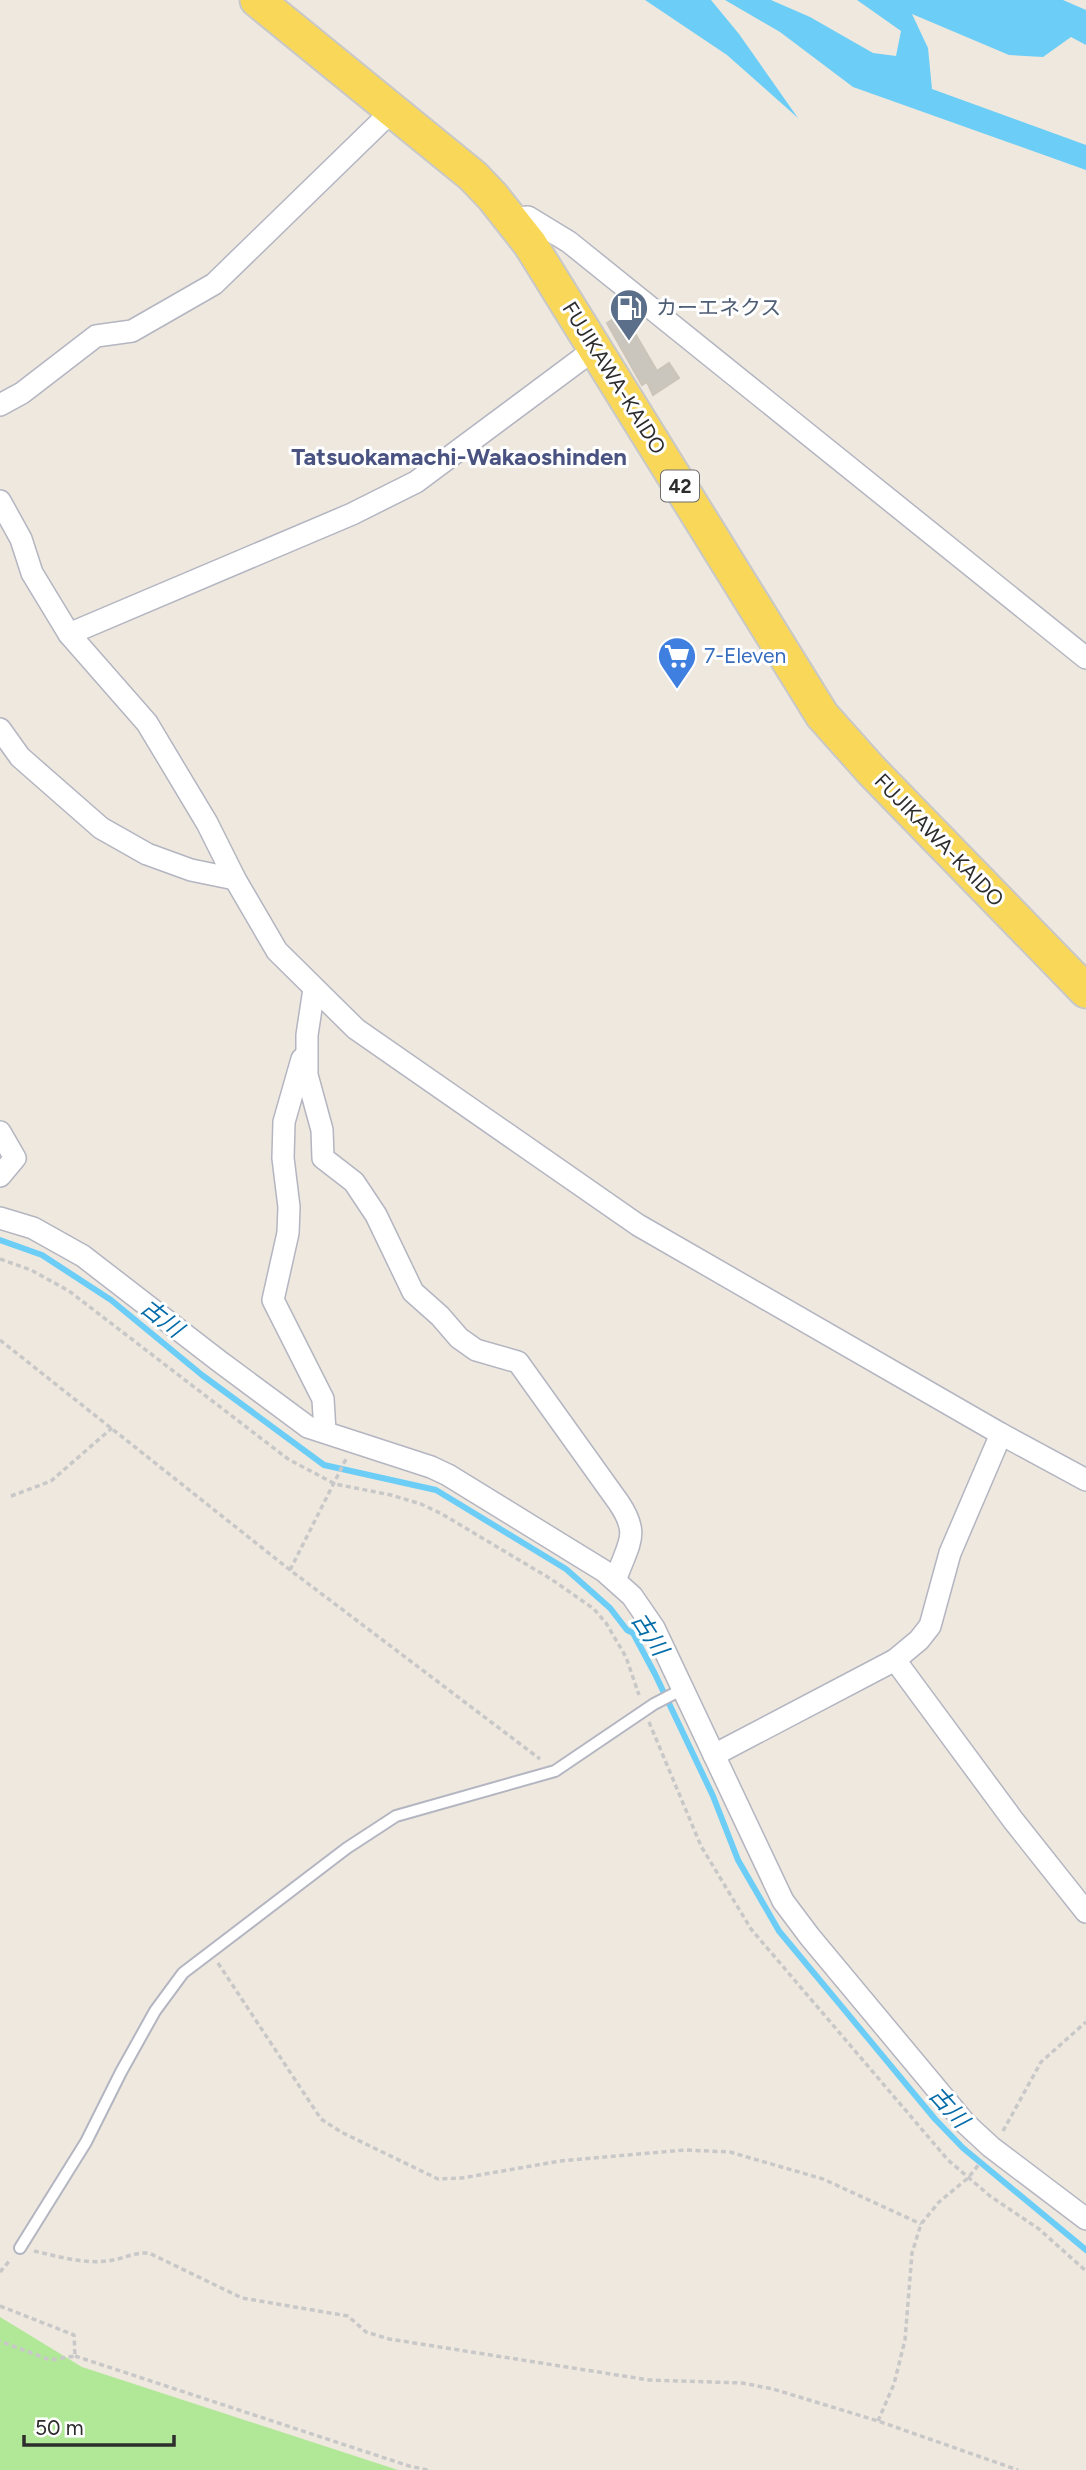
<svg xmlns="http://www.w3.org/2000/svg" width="1086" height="2470" viewBox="0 0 1086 2470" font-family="Figtree,'Noto Sans JP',sans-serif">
<rect width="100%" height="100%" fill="#efe8df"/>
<path fill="#b1e898" d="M 0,2317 L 82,2367 L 398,2470 L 0,2470 Z"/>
<g fill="#6ccef6">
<path d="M 645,0 L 711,0 L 739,34 L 798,118 L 727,55 Z"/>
<path d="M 725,0 L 771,0 L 810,17 L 873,53 L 896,56 L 901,31 L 857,0 L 1063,0 L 1086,10 L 1086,45 L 1071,37 L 1043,57 L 1009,55 L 912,14 L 928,48 L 932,89 L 1086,145 L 1086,170 L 853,87 L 780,32 Z"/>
</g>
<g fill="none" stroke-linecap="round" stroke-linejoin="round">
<path stroke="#6ccef6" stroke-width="6" d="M 0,1240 L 42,1255 L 111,1300 L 202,1375 L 324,1465 L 436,1490 L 566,1569 L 610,1608 L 627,1630 L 633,1633 L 655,1674 L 713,1796 L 738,1860 L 779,1931 L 935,2119 L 963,2148 L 1086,2250"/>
</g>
<path fill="#cbc6bd" stroke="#cbc4b8" stroke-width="2" d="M 623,313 L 657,371 L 669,363 L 679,378 L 653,395 L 647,382 L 642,385 L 607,323 Z"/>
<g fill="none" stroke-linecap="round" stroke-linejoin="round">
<g stroke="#b3b5c1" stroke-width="14">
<path id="lane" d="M 20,2248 L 86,2142 L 121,2072 L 155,2011 L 183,1973 L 347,1848 L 396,1816 L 555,1771 L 654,1704 L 683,1689"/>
</g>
<g stroke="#b3b5c1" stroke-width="24">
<g id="street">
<path d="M 511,219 L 528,217 L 569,242 L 1086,658"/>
<path d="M 0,405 L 22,393 L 96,336 L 132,331 L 214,284 L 393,110"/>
<path d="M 0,501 L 21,539 L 32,573 L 69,634 L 147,723 L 207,823 L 235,879 L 277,951 L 356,1029 L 638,1225 L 1001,1434 L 1086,1480"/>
<path d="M 69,634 L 352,514 L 416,482 L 596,348"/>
<path d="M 0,729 L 20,757 L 101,828 L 147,854 L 191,870 L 235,879"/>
<path d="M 314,989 L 307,1035 L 307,1075 L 322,1130 L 323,1158 L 354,1182 L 376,1215 L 413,1292 L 440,1316 L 459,1338 L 476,1350 L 518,1362 L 619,1503 C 639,1533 630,1541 618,1573"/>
<path d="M 302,1059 L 284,1122 L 283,1158 L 289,1207 L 288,1233 L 273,1300 L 323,1399 L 325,1432"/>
<path d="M 0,1132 L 15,1158 L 0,1176"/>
<path d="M 0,1218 L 33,1228 L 83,1256 L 219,1361 L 308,1427 L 431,1467 L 448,1475 L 604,1571 L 632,1596 L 654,1628 L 783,1901 L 810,1937 L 965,2123 L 991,2147 L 1086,2219"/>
<path d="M 895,1660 L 1013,1820 L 1086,1912"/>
<path d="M 714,1755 L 895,1660 L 919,1640 L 930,1626 L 950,1553 L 1001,1434"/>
</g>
</g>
<g stroke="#c8c8c8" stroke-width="37">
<path id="primary" d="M 257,0 L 473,176 L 493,197 L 530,244 L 822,715 L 871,770 L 1086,991"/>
</g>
<g stroke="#c8c8c8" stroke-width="3.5" stroke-dasharray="5 3.5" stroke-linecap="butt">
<path d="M 0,1259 L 31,1270 L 69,1291 L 288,1459 L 335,1484 L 391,1495 L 421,1504 L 442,1514 L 551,1579 L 594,1609 L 606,1623 L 626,1657 L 639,1695"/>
<path d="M 0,1340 L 290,1570 L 540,1759"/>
<path d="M 11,1496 L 51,1481 L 112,1428"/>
<path d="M 290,1570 L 346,1459"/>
<path d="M 649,1722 L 701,1846 L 751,1929 L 948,2160 L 990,2196 L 1039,2229 L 1086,2271"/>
<path d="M 218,1963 L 321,2119 L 341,2132 L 438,2179 L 462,2178 L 560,2161 L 685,2150 L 730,2152 L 823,2179 L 921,2224"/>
<path d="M 1003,2131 L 1041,2062 L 1086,2022"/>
<path d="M 34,2251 C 57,2256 82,2264 106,2261 C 121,2260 133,2252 149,2253 L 242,2298 L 348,2316 L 366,2332 L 389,2339 L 649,2380 L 742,2383 L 773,2389 L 878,2421 L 1018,2470"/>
<path d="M 0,2272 L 11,2259"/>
<path d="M 0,2306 L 74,2335 L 75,2356 L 50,2360 L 0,2341"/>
<path d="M 75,2356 L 409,2466 L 428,2470"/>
<path d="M 878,2421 L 894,2384 L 905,2340 L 912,2253 L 921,2224 L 939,2202 L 968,2178 L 980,2163"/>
</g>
<use href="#lane" stroke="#fff" stroke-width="10"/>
<use href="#street" stroke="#fff" stroke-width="21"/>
<use href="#primary" stroke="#f9d859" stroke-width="33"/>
</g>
<defs>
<g id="fuel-pin" transform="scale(2.0125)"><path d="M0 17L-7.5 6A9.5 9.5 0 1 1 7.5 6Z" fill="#5c6f8a" stroke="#fff"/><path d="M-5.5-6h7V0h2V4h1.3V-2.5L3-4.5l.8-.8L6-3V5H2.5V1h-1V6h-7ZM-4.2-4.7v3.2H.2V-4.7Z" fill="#fff"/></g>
<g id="supermarket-pin" transform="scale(2.0125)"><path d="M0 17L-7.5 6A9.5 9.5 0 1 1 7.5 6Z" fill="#3f7fe0" stroke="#fff"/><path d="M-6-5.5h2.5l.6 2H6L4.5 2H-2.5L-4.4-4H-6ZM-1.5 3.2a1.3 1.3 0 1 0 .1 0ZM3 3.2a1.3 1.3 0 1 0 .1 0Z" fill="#fff"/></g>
</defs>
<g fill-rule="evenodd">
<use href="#fuel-pin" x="629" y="308"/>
<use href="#supermarket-pin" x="677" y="656"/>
</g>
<g text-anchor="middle" stroke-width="6" stroke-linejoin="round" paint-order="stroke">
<rect fill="#fff" stroke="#6c6c6c" stroke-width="2" x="661" y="470.5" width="38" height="31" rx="5"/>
<g font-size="19" font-weight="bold" fill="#2d2d2d">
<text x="680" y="493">42</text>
</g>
<g font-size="21" fill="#4e5e75" stroke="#fff" text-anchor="start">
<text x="656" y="315">カーエネクス</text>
</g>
<g font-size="21" fill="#2d2d2d" stroke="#fff">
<text transform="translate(614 378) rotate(58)" y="7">FUJIKAWA-KAIDO</text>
<text transform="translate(939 840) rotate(46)" y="7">FUJIKAWA-KAIDO</text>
</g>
<g font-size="21" fill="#366cbe" stroke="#fff" text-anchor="start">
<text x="704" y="663">7-Eleven</text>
</g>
<g font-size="23" font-style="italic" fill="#056ca8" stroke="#fff">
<text transform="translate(162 1318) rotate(38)" y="8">古川</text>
<text transform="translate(650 1634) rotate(57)" y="8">古川</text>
<text transform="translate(949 2107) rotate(48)" y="8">古川</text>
</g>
<g font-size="24" font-weight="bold" fill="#495281" stroke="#fff">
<text x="459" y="465">Tatsuokamachi-Wakaoshinden</text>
</g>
</g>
<path d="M24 2435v10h150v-10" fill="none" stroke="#2d2d2d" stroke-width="3.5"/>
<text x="35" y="2435" font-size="21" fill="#2d2d2d" stroke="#ffffff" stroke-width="5" paint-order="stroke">50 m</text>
</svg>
